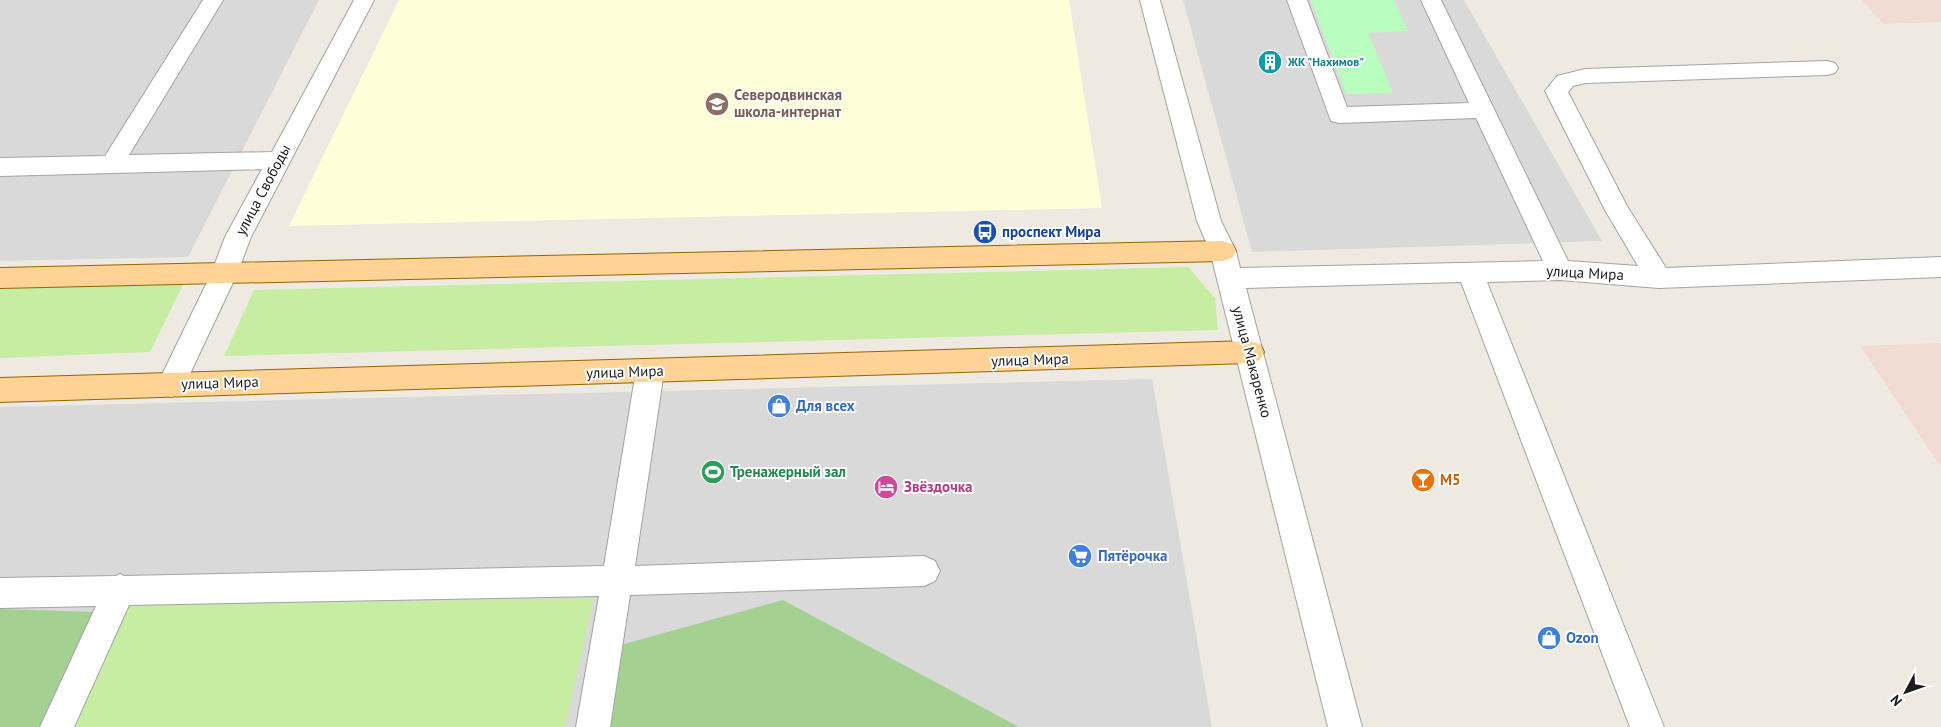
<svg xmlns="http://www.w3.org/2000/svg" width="1941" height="727" viewBox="0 0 1941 727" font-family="'PT Sans',sans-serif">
<rect width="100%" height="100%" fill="#eeeae1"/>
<g fill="#dad9d9">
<path d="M 0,0 L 319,0 L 188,257 L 0,261 Z"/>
<path d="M 1183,0 L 1464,0 L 1602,241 L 1252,252 Z"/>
<path d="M 1152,379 L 1212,727 L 0,727 L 0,407 Z"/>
</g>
<path fill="#feffd9" d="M 399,0 L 1069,0 L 1102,208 L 289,226 Z"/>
<g fill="#f2dbd2">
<path d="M 1862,0 L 1941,0 L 1941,22 L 1883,24 Z"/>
<path d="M 1941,343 L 1941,467 L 1860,346 Z"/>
</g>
<g fill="#c6eda2">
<path d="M 1188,267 L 1215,298 L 1218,330 L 224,356 L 254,290 Z"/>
<path d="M 188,274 L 150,352 L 0,358 L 0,281 Z"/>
<path d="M 594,598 L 565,727 L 75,727 L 128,606 Z"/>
</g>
<g fill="#a4d192">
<path d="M 783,600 L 1019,727 L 608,727 L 617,646 Z"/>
<path d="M 0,609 L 96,612 L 40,727 L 0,727 Z"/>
</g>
<path fill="#b9fdbf" d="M 1311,0 L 1394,0 L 1408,31 L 1368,33 L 1393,93 L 1346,94 Z"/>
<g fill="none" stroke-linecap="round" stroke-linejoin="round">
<g stroke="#a3a3a3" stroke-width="2">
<g id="minor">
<path d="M 203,0 L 223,0 L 129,155 L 272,152 L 354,0 L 374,0 L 251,237 L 237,274 L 181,393 L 171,397 L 161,393 L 157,385 L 211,274 L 225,237 L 262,169 L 0,176 L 0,158 L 105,156 Z"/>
<path d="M 1140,0 L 1160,0 L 1221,221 L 1236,251 L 1240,268 L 1543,261 L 1476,118 L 1339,123 L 1331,121 L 1287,0 L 1307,0 L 1347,107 L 1469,103 L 1421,0 L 1441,0 L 1568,261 L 1638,266 L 1605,210 L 1545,91 L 1557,76 L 1585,69 L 1827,61 L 1835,63 L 1838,68 L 1835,73 L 1827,75 L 1585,83 L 1573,86 L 1568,92 L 1627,206 L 1666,268 L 1941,257 L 1941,277 L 1659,288 L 1560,280 L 1487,282 L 1664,727 L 1630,727 L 1461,282 L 1246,288 L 1362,727 L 1328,727 L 1210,251 L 1197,221 Z"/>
<path d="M 650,360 L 660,363 L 664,371 L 635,566 L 924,556 L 935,561 L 940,571 L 935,581 L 924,586 L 630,595 L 610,727 L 576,727 L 599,596 L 129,605 L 74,727 L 40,727 L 96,606 L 0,608 L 0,578 L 116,576 L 120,574 L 124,576 L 604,566 L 636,371 L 640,363 Z"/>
</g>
</g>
<g stroke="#946500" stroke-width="2">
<g id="major">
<path d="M 1223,241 L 1232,244 L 1236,251 L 1232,258 L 1223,261 L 0,288 L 0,268 Z"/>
<path d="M 1250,341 L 1260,344 L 1264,352 L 1260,360 L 1250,363 L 0,402 L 0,378 Z"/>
</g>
</g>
<use href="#minor" fill="#fff" fill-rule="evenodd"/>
<use href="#major" fill="#ffd395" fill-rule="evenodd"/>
</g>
<defs>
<g id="building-disc" transform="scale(1.25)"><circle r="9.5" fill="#0f9aa8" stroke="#fff"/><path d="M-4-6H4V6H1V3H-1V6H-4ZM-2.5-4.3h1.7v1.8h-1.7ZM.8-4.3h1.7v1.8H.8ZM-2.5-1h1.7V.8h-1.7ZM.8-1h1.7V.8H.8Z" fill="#fff"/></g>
<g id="school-disc" transform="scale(1.25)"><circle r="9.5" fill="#8d6e63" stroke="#fff"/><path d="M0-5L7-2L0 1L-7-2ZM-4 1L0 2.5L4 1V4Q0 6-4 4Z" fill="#fff"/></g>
<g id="bus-disc" transform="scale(1.25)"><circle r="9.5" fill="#1a4fb4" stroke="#fff"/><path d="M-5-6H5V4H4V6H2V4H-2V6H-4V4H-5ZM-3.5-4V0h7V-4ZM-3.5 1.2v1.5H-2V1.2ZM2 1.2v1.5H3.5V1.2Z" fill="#fff"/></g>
<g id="shop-disc" transform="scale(1.25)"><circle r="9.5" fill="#3f7fe0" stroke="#fff"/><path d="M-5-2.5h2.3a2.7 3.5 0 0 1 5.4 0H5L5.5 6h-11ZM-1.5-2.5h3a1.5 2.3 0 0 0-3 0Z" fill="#fff"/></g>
<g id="stadium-disc" transform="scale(1.25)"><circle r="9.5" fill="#2e9e5b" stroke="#fff"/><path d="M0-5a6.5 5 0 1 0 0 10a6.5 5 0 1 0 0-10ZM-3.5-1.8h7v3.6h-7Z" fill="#fff"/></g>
<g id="bar-disc" transform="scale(1.25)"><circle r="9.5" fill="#e8710a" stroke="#fff"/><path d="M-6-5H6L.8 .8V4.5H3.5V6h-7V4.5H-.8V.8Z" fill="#fff"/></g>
<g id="hotel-disc" transform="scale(1.25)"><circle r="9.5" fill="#d1479c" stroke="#fff"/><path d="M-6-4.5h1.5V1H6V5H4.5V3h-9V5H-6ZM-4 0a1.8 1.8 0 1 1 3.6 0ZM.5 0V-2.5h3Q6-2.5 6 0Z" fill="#fff"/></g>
<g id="supermarket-disc" transform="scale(1.25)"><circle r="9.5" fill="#3f7fe0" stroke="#fff"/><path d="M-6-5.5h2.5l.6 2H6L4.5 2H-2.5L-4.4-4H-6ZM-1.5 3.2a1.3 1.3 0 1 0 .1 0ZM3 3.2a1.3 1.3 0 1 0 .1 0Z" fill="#fff"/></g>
</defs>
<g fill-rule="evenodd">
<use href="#building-disc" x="1270" y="62"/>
<use href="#school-disc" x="717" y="104"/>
<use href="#bus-disc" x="985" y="232"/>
<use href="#shop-disc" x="779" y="406"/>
<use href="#stadium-disc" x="713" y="472"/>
<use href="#bar-disc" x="1423" y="480"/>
<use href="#hotel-disc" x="886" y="487"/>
<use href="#supermarket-disc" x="1080" y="556"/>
<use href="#shop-disc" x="1549" y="638"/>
</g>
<g text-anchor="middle" stroke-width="4" stroke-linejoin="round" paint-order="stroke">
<g font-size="12" font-weight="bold" fill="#0d838f" stroke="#fff" text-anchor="start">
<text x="1288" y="66">ЖК "Нахимов"</text>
</g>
<g font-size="15" font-weight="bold" fill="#785e54" stroke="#fff" text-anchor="start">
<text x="734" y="100">Северодвинская<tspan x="734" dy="17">школа-интернат</tspan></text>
</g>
<g font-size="15" fill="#1c1c1c" stroke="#fff">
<text transform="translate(263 190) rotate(-62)" y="5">улица Свободы</text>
<text transform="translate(1585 273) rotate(3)" y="5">улица Мира</text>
<text transform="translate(1030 360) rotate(-2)" y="5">улица Мира</text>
<text transform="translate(1252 362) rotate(75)" y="5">улица Макаренко</text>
<text transform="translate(625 372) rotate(-2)" y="5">улица Мира</text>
<text transform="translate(220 383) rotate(-2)" y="5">улица Мира</text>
</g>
<g font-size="15" font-weight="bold" fill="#164399" stroke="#fff" text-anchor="start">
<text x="1002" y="237">проспект Мира</text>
</g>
<g font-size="15" font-weight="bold" fill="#366cbe" stroke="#fff" text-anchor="start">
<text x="796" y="411">Для всех</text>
<text x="1098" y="561">Пятёрочка</text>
<text x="1566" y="643">Ozon</text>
</g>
<g font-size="15" font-weight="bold" fill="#27864d" stroke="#fff" text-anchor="start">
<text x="730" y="477">Тренажерный зал</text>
</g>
<g font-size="15" font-weight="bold" fill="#c56008" stroke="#fff" text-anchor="start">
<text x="1440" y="485">М5</text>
</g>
<g font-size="15" font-weight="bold" fill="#b23c85" stroke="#fff" text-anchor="start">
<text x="904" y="492">Звёздочка</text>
</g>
</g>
<g transform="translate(1906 692) rotate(229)" stroke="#ffffff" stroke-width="4" paint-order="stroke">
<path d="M0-4L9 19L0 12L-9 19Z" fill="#1c1c1c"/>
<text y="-8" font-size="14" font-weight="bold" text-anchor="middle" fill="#1c1c1c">N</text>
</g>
</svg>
